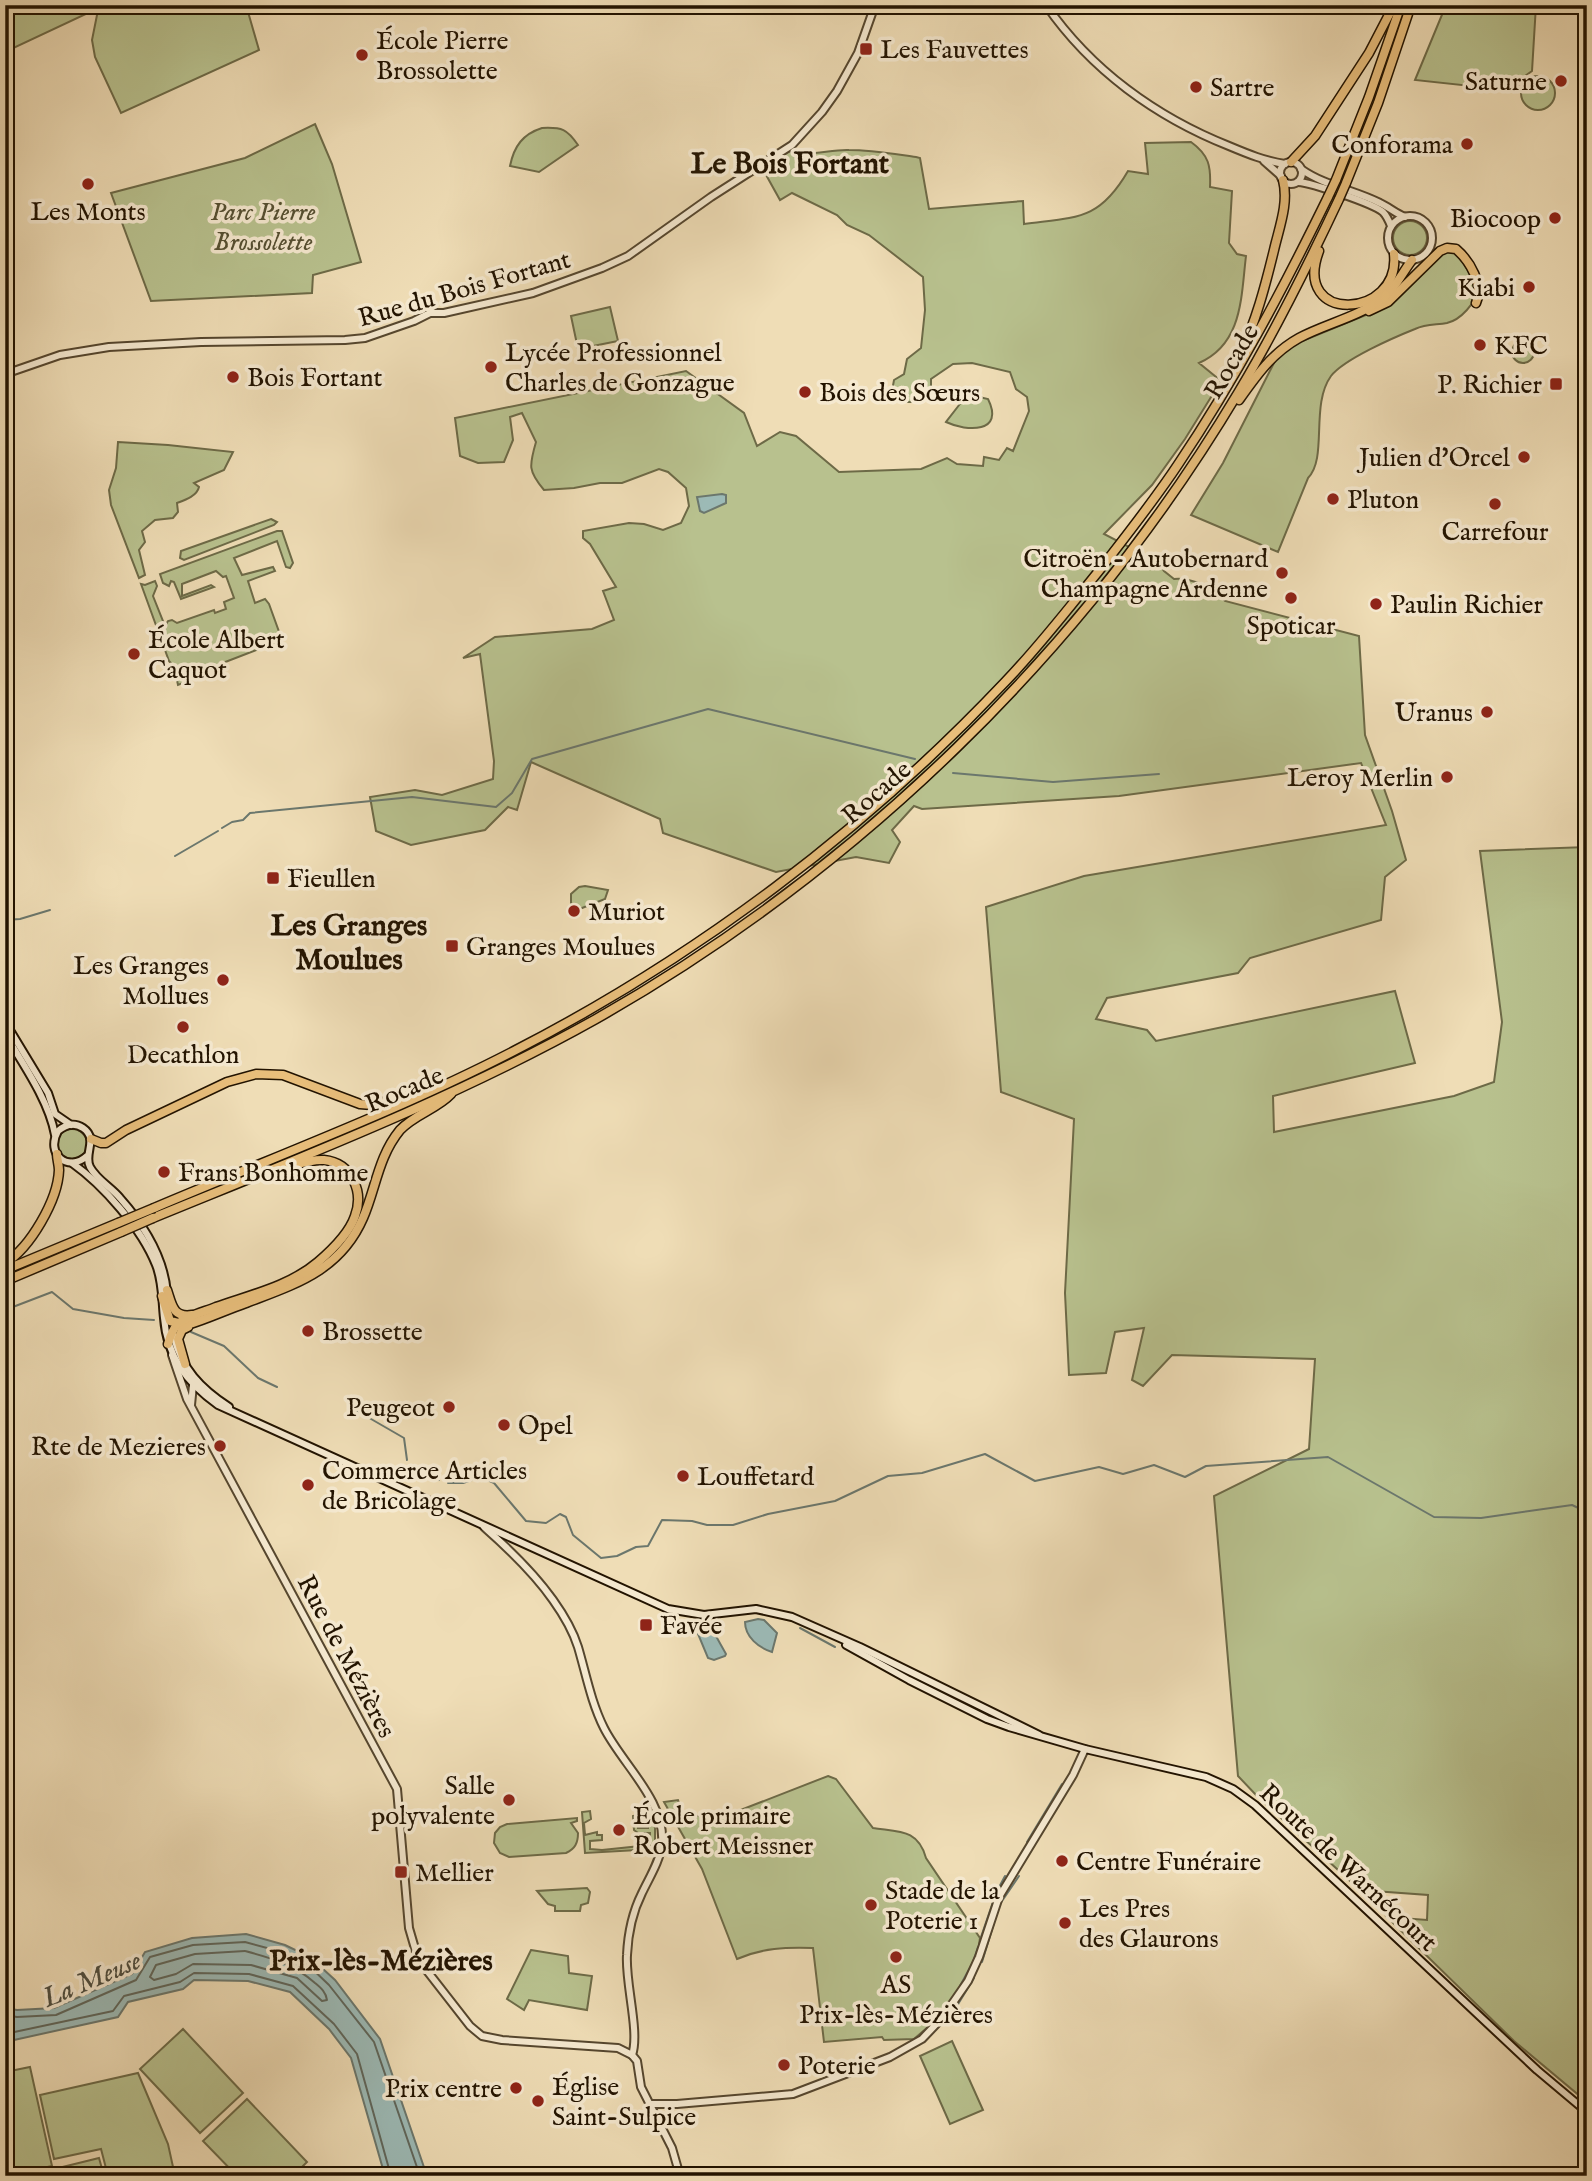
<svg xmlns="http://www.w3.org/2000/svg" width="1592" height="2181" viewBox="0 0 1592 2181" font-family="'IM FELL English',serif">
<rect width="100%" height="100%" fill="#efddb6"/>
<filter id="stains"><feTurbulence type="fractalNoise" baseFrequency=".00286" numOctaves="4"/><feColorMatrix values="0 0 0 0 .2 0 0 0 0 .09 0 0 0 0 .02 0 0 0 .5 -.17"/></filter>
<radialGradient id="worn" r=".72"><stop offset=".6" stop-color="#630" stop-opacity="0"/><stop offset="1" stop-color="#630" stop-opacity=".3"/></radialGradient>
<g fill="#b8c18e" stroke="#6d6a47" stroke-width="2">
<path d="M 5,5 L 85,5 L 88,13 L 5,52 Z"/>
<path d="M 99,5 L 246,5 L 259,50 L 121,113 L 95,57 L 92,40 Z"/>
<path d="M 1446,5 L 1536,5 L 1532,71 L 1521,79 L 1517,91 L 1415,80 Z"/>
<circle cx="1538" cy="93" r="17"/>
<path d="M 315,124 L 332,164 L 361,262 L 313,275 L 312,293 L 151,301 L 111,193 L 245,158 Z"/>
<path d="M 542,128 C 562,127 567,129 578,145 L 539,172 L 510,166 C 514,146 523,134 542,128 Z"/>
<path d="M 1191,142 C 1209,155 1211,166 1210,187 L 1232,191 L 1229,243 L 1237,254 L 1246,256 C 1241,296 1243,344 1199,363 L 1221,381 L 1185,439 L 1152,485 L 1104,534 L 1158,562 L 1164,571 L 1174,579 C 1189,577 1217,588 1225,601 L 1359,636 L 1365,735 L 1392,811 L 1406,860 L 1385,877 L 1381,920 L 1250,958 L 1238,973 L 1107,998 L 1096,1019 L 1147,1030 L 1156,1041 L 1395,991 L 1415,1063 L 1273,1096 L 1274,1132 L 1454,1096 L 1494,1082 L 1502,1022 L 1480,851 L 1587,847 L 1587,2102 L 1514,2041 L 1387,1917 L 1427,1920 L 1428,1895 L 1360,1890 L 1257,1796 L 1238,1776 L 1214,1496 L 1309,1449 L 1315,1359 L 1172,1355 L 1143,1386 L 1132,1380 L 1144,1328 L 1115,1332 L 1106,1373 L 1069,1375 L 1065,1293 L 1074,1119 L 1001,1092 L 986,907 L 1084,876 L 1386,825 L 1361,763 L 1119,796 L 922,809 L 914,806 L 892,830 L 900,842 L 889,863 L 856,857 L 776,872 L 663,833 L 660,819 L 531,762 L 517,810 L 508,807 L 485,830 L 411,845 L 376,831 L 370,797 L 415,790 L 442,795 L 493,779 L 494,761 L 480,654 L 463,658 L 495,637 L 592,629 L 614,620 L 603,591 L 616,587 L 590,544 L 583,538 L 583,531 L 629,523 L 644,524 L 663,530 L 681,523 L 689,506 L 686,488 L 668,472 L 659,469 L 622,483 L 600,483 L 574,488 L 544,490 C 528,471 529,466 536,442 L 522,413 L 510,417 L 513,440 L 504,462 L 478,463 L 460,456 L 455,418 L 686,371 L 744,413 L 757,446 L 780,432 L 796,436 L 839,472 L 921,469 L 947,458 L 957,464 L 983,466 L 984,457 L 999,460 L 1007,448 L 1013,451 L 1029,411 L 1027,397 L 1016,389 L 1010,372 L 972,363 L 953,364 L 931,379 L 931,387 L 916,402 L 890,402 L 894,380 L 904,374 L 907,359 L 921,348 L 925,310 L 923,277 L 869,235 L 847,225 L 837,215 L 792,193 L 780,200 L 765,173 L 774,161 L 789,151 C 807,158 830,149 849,150 C 871,150 894,154 916,157 L 920,158 L 929,209 L 1023,201 L 1024,224 C 1077,217 1099,221 1128,171 L 1148,174 L 1145,143 Z"/>
<circle cx="1410" cy="238" r="17"/>
<path d="M 1450,251 C 1465,258 1462,261 1470,274 C 1473,278 1476,283 1477,288 C 1477,303 1460,320 1447,323 C 1436,325 1426,324 1415,329 C 1395,337 1344,359 1331,376 C 1310,405 1328,458 1308,478 L 1278,552 L 1191,515 L 1223,463 L 1277,357 L 1290,346 L 1376,311 L 1437,255 Z"/>
<path d="M 610,307 L 618,341 L 578,349 L 571,316 Z"/>
<circle cx="1523" cy="352" r="11"/>
<path d="M 975,396 L 988,399 C 1005,433 967,432 946,422 L 963,400 Z"/>
<path d="M 118,442 L 168,445 L 233,452 L 224,470 L 194,483 L 199,487 C 197,496 185,500 177,503 L 178,512 L 173,518 L 155,520 L 142,531 L 145,542 L 139,550 L 145,575 L 139,578 L 111,505 L 109,490 L 116,468 Z"/>
<path d="M 271,519 L 277,522 L 274,525 L 184,560 L 180,558 L 181,551 Z"/>
<path d="M 277,531 L 282,531 L 293,563 L 290,568 L 286,567 L 277,541 L 234,558 L 242,575 L 273,567 L 275,571 L 248,581 L 255,603 L 265,599 L 269,604 L 282,640 L 189,676 L 188,681 L 178,685 L 175,671 L 177,670 L 169,661 L 141,584 L 145,585 L 155,581 L 157,586 L 153,596 L 165,626 L 168,621 L 172,620 L 177,623 L 214,610 L 215,613 L 226,609 L 224,602 L 234,598 L 226,576 L 223,577 L 216,571 L 182,584 L 182,596 L 211,585 L 214,587 L 181,599 L 174,582 L 171,581 L 169,586 L 163,583 L 160,574 Z"/>
<path d="M 585,886 L 608,890 L 605,899 L 577,910 L 571,903 L 571,894 L 579,887 Z"/>
<circle cx="72" cy="1144" r="15"/>
<path d="M 828,1776 L 836,1779 L 873,1828 C 899,1832 918,1829 926,1858 L 980,1938 L 978,1952 L 971,1970 L 961,1987 L 942,2015 L 914,2039 L 884,2040 L 882,2037 L 824,2042 L 813,1948 C 786,1947 762,1948 737,1959 L 702,1869 L 664,1802 L 678,1800 L 684,1817 L 733,1813 Z"/>
<path d="M 590,1811 L 591,1819 L 584,1823 L 585,1835 L 597,1832 L 597,1835 L 602,1835 L 602,1840 L 590,1841 L 590,1849 L 602,1850 L 650,1845 L 650,1833 L 638,1833 L 634,1830 L 633,1816 L 642,1814 L 645,1816 L 638,1817 L 638,1828 L 648,1828 L 648,1821 L 651,1815 L 655,1828 L 655,1849 L 585,1853 L 582,1812 Z"/>
<path d="M 577,1818 L 577,1821 L 571,1823 L 578,1833 C 578,1843 575,1849 566,1853 L 509,1857 L 500,1853 L 494,1843 L 495,1833 L 500,1827 L 507,1824 Z"/>
<path d="M 587,1888 L 590,1892 L 588,1903 L 581,1905 L 580,1911 L 555,1911 L 555,1906 L 548,1904 L 537,1891 Z"/>
<path d="M 531,1950 L 568,1956 L 569,1973 L 592,1976 L 587,2010 L 529,2000 L 524,2010 L 507,1999 Z"/>
<path d="M 183,2029 L 243,2093 L 200,2133 L 140,2069 Z"/>
<path d="M 952,2041 L 983,2110 L 950,2124 L 920,2056 Z"/>
<path d="M 30,2067 L 52,2166 L 5,2176 L 5,2072 Z"/>
<path d="M 138,2073 L 168,2144 L 175,2176 L 108,2176 L 101,2149 L 54,2159 L 40,2095 Z"/>
<path d="M 247,2099 L 307,2162 L 293,2176 L 237,2176 L 203,2141 Z"/>
<path d="M 99,2158 L 104,2176 L 26,2176 Z"/>
</g>
<g fill="#9cbab6" stroke="#6b776d" stroke-width="2">
<path d="M 722,494 L 726,495 L 726,503 L 704,513 L 700,511 L 697,497 Z"/>
<path d="M 758,1619 L 764,1620 L 777,1633 L 772,1652 C 759,1648 745,1637 745,1622 Z"/>
<path d="M 708,1627 L 712,1629 L 726,1654 L 725,1656 L 714,1660 L 708,1658 L 698,1634 L 701,1630 Z"/>
<path d="M 246,1934 L 285,1945 L 310,1957 L 335,1980 L 380,2039 L 427,2176 L 385,2176 L 351,2058 L 329,2029 L 290,1992 L 248,1981 L 194,1980 L 183,1989 L 128,2002 L 118,2017 L 5,2042 L 5,2008 L 17,2010 L 54,2008 L 132,1974 L 145,1952 L 192,1938 Z"/>
</g>
<g fill="none" stroke-linecap="round" stroke-linejoin="round">
<g stroke="#5f665b" stroke-width="2">
<path d="M 245,1951 C 271,1958 294,1964 315,1983 C 321,1988 326,1992 327,2000 L 322,2001 L 297,1978 L 251,1965 L 193,1964 L 176,1974 L 154,1980 L 150,1977 L 156,1965 L 195,1954 Z"/>
<path d="M 5,2015 L 17,2017 L 56,2015 L 136,1980 L 150,1957 L 193,1945 L 245,1942 L 282,1952 L 306,1963 L 329,1985 L 374,2042 L 420,2176"/>
<path d="M 5,2034 L 113,2011 L 124,1996 L 180,1982 L 194,1973 L 249,1974 L 293,1986 L 334,2024 L 357,2054 L 391,2176"/>
</g>
<g stroke="#6b776d" stroke-width="2">
<path d="M 953,773 L 1053,782 L 1159,774"/>
<path d="M 222,828 L 232,822 L 243,820 L 250,813 L 412,797 L 496,807 L 512,793 L 532,759 L 708,709 L 915,759"/>
<path d="M 175,856 L 218,831"/>
<path d="M 5,920 L 20,919 L 50,910"/>
<path d="M 5,1310 L 52,1292 L 73,1309 L 124,1318 L 154,1320"/>
<path d="M 191,1332 L 224,1346 L 258,1378 L 277,1387"/>
<path d="M 352,1408 L 404,1438 L 407,1460"/>
<path d="M 416,1466 L 423,1470"/>
<path d="M 432,1476 L 439,1480"/>
<path d="M 448,1483 L 463,1483 L 481,1477 L 494,1483 L 526,1521 L 546,1523 L 560,1514 L 566,1517 L 573,1535 L 601,1558 L 617,1556 L 636,1547 L 648,1546 L 662,1520 L 692,1521 L 707,1525 L 733,1525 L 768,1514 L 835,1501 L 888,1476 L 922,1473 L 985,1454 L 1035,1481 L 1099,1467 L 1123,1474 L 1154,1465 L 1185,1477 L 1206,1466 L 1328,1457 L 1434,1517 L 1481,1518 L 1572,1505 L 1587,1512"/>
<path d="M 800,1628 L 835,1647"/>
<path d="M 1027,1842 L 1062,1784"/>
<path d="M 1000,1904 L 1019,1876"/>
<path d="M 981,1937 L 996,1893 L 1005,1876"/>
<path d="M 982,1962 L 994,1923"/>
<path d="M 960,1986 L 973,1962 L 978,1947"/>
<path d="M 952,2014 L 974,1978"/>
</g>
<g stroke="#55462e" stroke-width="10">
<g id="tertiary">
<path d="M 1046,5 C 1091,70 1156,117 1229,146 C 1248,154 1265,161 1285,164"/>
<path d="M 1264,161 L 1281,176"/>
<circle cx="1291" cy="173" r="11"/>
<path d="M 1301,169 C 1325,186 1355,190 1380,203 C 1389,207 1395,213 1405,217"/>
<path d="M 1298,182 C 1312,183 1372,203 1383,212 C 1387,216 1389,221 1391,226"/>
<circle cx="1410" cy="238" r="22"/>
<path d="M 5,374 L 60,355 L 109,347 L 201,342 L 345,340 L 365,338 L 414,321 L 430,313 L 444,313 L 533,293 L 602,268 L 628,256 L 711,197 L 792,145 L 822,112 L 837,91 L 858,53 L 875,5"/>
<path d="M 172,1355 L 187,1399 L 397,1789 L 409,1928 L 416,1952 L 424,1967 L 470,2026 L 482,2036 L 502,2040 L 618,2048 L 632,2055"/>
<path d="M 191,1405 L 193,1385"/>
<path d="M 484,1527 C 509,1549 534,1573 553,1600 C 563,1614 573,1631 578,1647 C 586,1674 591,1702 604,1728 C 622,1764 666,1801 662,1844 C 660,1861 649,1878 642,1893 C 632,1913 628,1933 627,1955 C 625,1983 640,2032 632,2055 L 637,2061 L 641,2087 L 672,2148 L 680,2176"/>
<path d="M 651,2104 L 677,2104 L 793,2094 L 890,2057 L 922,2039 L 943,2017 L 968,1981 L 979,1957 L 999,1897 L 1073,1775 L 1085,1749"/>
</g>
</g>
<g stroke="#221300" stroke-width="10">
<g id="secondary">
<path d="M 5,1022 L 48,1093 L 55,1114 L 71,1125"/>
<path d="M 5,1034 C 23,1064 49,1101 55,1135"/>
<path d="M 87,1156 C 68,1173 45,1154 58,1131 C 65,1125 74,1122 83,1128 C 99,1139 83,1154 90,1167 C 97,1180 111,1187 120,1198 C 144,1225 164,1257 167,1293"/>
<path d="M 72,1163 C 103,1185 142,1229 156,1265 C 163,1282 162,1301 164,1318 C 167,1357 187,1383 218,1405 L 668,1609 L 704,1615 L 756,1609 L 792,1617 L 860,1647 L 1039,1735"/>
<path d="M 173,1335 C 182,1369 200,1388 229,1407"/>
<path d="M 846,1645 L 909,1680 L 987,1719 L 1009,1727 L 1085,1749 L 1206,1777 L 1233,1789 L 1255,1805 L 1537,2070 L 1587,2112"/>
</g>
</g>
<g stroke="#221300" stroke-width="11">
<g id="trunk">
<path d="M 1291,162 L 1315,136 L 1369,53 L 1394,5"/>
<path d="M 1336,180 L 1369,97 L 1401,5"/>
<path d="M 1346,183 L 1378,103 L 1411,5"/>
<path d="M 1319,251 C 1291,325 1401,319 1394,254"/>
<path d="M 1369,311 L 1388,302 L 1440,251 L 1447,248 L 1456,249 C 1470,261 1484,285 1476,303"/>
<path d="M 1240,355 C 1256,321 1265,287 1274,250 C 1279,228 1289,203 1283,180"/>
<path d="M 1239,400 C 1256,376 1272,353 1299,338 C 1325,324 1358,317 1382,299 C 1396,288 1402,273 1412,260"/>
<path d="M 91,1139 L 101,1143 L 106,1143 L 126,1130 L 227,1082 L 256,1074 L 283,1075 L 360,1104 L 372,1105 L 407,1096"/>
<path d="M 154,1208 C 274,1157 398,1111 514,1051 C 697,957 864,831 1005,682 C 1038,648 1068,609 1098,572 C 1126,536 1154,501 1179,463 C 1236,378 1283,289 1328,197"/>
<path d="M 153,1218 C 302,1157 455,1098 596,1019 C 858,870 1083,652 1238,393 C 1276,330 1308,265 1339,199"/>
<path d="M 5,1263 C 30,1248 58,1200 59,1170 C 59,1165 57,1159 57,1154"/>
<path d="M 5,1270 L 118,1223"/>
<path d="M 5,1281 L 121,1232"/>
<path d="M 167,1290 C 172,1305 173,1318 192,1315"/>
<path d="M 162,1296 L 170,1321 L 187,1325 C 207,1319 226,1310 246,1303 C 295,1284 340,1271 363,1218 C 376,1188 378,1157 400,1130 C 415,1114 437,1109 451,1094"/>
<path d="M 168,1344 C 170,1337 172,1330 177,1325 C 186,1316 204,1312 216,1307 C 250,1295 290,1286 318,1262 C 332,1250 349,1234 355,1216 C 364,1192 352,1163 324,1160 C 311,1159 299,1164 287,1167"/>
<path d="M 185,1364 L 178,1339 L 182,1330 L 188,1327"/>
</g>
</g>
<use href="#tertiary" stroke="#f5e9d0" stroke-width="6"/>
<use href="#secondary" stroke="#f5e9d0" stroke-width="6"/>
<use href="#trunk" stroke="#e8be7b" stroke-width="8"/>
<g stroke="#221300" stroke-width="11" stroke-linecap="butt">
<g id="trunk-bridge">
<path d="M 1328,197 L 1336,180"/>
<path d="M 1339,199 L 1346,183"/>
<path d="M 118,1223 L 154,1208"/>
<path d="M 121,1232 L 153,1218"/>
</g>
</g>
<use href="#trunk-bridge" stroke="#e8be7b" stroke-width="8"/>
</g>
<g fill="#8f2418" stroke="#f5e9d0" stroke-width="2.5">
<rect x="859" y="42" width="14" height="14" rx="3.5"/>
<circle cx="362" cy="55" r="7"/>
<circle cx="1561" cy="81" r="7"/>
<circle cx="1196" cy="87" r="7"/>
<circle cx="1467" cy="144" r="7"/>
<circle cx="88" cy="184" r="7"/>
<circle cx="1555" cy="218" r="7"/>
<circle cx="1529" cy="287" r="7"/>
<circle cx="1480" cy="345" r="7"/>
<circle cx="491" cy="367" r="7"/>
<circle cx="233" cy="377" r="7"/>
<rect x="1549" y="377" width="14" height="14" rx="3.5"/>
<circle cx="805" cy="392" r="7"/>
<circle cx="1524" cy="457" r="7"/>
<circle cx="1333" cy="499" r="7"/>
<circle cx="1495" cy="504" r="7"/>
<circle cx="1282" cy="573" r="7"/>
<circle cx="1291" cy="598" r="7"/>
<circle cx="1376" cy="604" r="7"/>
<circle cx="134" cy="654" r="7"/>
<circle cx="1487" cy="712" r="7"/>
<circle cx="1447" cy="777" r="7"/>
<rect x="266" y="871" width="14" height="14" rx="3.5"/>
<circle cx="574" cy="911" r="7"/>
<rect x="445" y="939" width="14" height="14" rx="3.5"/>
<circle cx="223" cy="980" r="7"/>
<circle cx="183" cy="1027" r="7"/>
<circle cx="164" cy="1172" r="7"/>
<circle cx="308" cy="1331" r="7"/>
<circle cx="449" cy="1407" r="7"/>
<circle cx="504" cy="1425" r="7"/>
<circle cx="220" cy="1446" r="7"/>
<circle cx="683" cy="1476" r="7"/>
<circle cx="308" cy="1485" r="7"/>
<rect x="639" y="1618" width="14" height="14" rx="3.5"/>
<circle cx="509" cy="1800" r="7"/>
<circle cx="619" cy="1830" r="7"/>
<circle cx="1062" cy="1861" r="7"/>
<rect x="394" y="1865" width="14" height="14" rx="3.5"/>
<circle cx="871" cy="1905" r="7"/>
<circle cx="1065" cy="1923" r="7"/>
<circle cx="896" cy="1957" r="7"/>
<circle cx="784" cy="2065" r="7"/>
<circle cx="516" cy="2088" r="7"/>
<circle cx="538" cy="2101" r="7"/>
</g>
<g text-anchor="middle" stroke-width="7" stroke-linejoin="round" paint-order="stroke">
<g font-size="26" fill="#221300" stroke="#f5e9d0" text-anchor="start">
<text x="376" y="49">École Pierre<tspan x="376" dy="30">Brossolette</tspan></text>
<text x="880" y="58">Les Fauvettes</text>
<text x="1547" y="90" text-anchor="end">Saturne</text>
<text x="1210" y="96">Sartre</text>
<text x="1453" y="153" text-anchor="end">Conforama</text>
<text x="88" y="220" text-anchor="middle">Les Monts</text>
<text x="1541" y="227" text-anchor="end">Biocoop</text>
<text x="1515" y="296" text-anchor="end">Kiabi</text>
<text x="1494" y="354">KFC</text>
<text x="505" y="361">Lycée Professionnel<tspan x="505" dy="30">Charles de Gonzague</tspan></text>
<text x="247" y="386">Bois Fortant</text>
<text x="1542" y="393" text-anchor="end">P. Richier</text>
<text x="819" y="401">Bois des Sœurs</text>
<text x="1510" y="466" text-anchor="end">Julien d'Orcel</text>
<text x="1347" y="508">Pluton</text>
<text x="1495" y="540" text-anchor="middle">Carrefour</text>
<text x="1268" y="567" text-anchor="end">Citroën - Autobernard<tspan x="1268" dy="30">Champagne Ardenne</tspan></text>
<text x="1390" y="613">Paulin Richier</text>
<text x="1291" y="634" text-anchor="middle">Spoticar</text>
<text x="148" y="648">École Albert<tspan x="148" dy="30">Caquot</tspan></text>
<text x="1473" y="721" text-anchor="end">Uranus</text>
<text x="1433" y="786" text-anchor="end">Leroy Merlin</text>
<text x="287" y="887">Fieullen</text>
<text x="588" y="920">Muriot</text>
<text x="466" y="955">Granges Moulues</text>
<text x="209" y="974" text-anchor="end">Les Granges<tspan x="209" dy="30">Mollues</tspan></text>
<text x="183" y="1063" text-anchor="middle">Decathlon</text>
<text x="178" y="1181">Frans Bonhomme</text>
<text x="322" y="1340">Brossette</text>
<text x="435" y="1416" text-anchor="end">Peugeot</text>
<text x="518" y="1434">Opel</text>
<text x="206" y="1455" text-anchor="end">Rte de Mezieres</text>
<text x="322" y="1479">Commerce Articles<tspan x="322" dy="30">de Bricolage</tspan></text>
<text x="697" y="1485">Louffetard</text>
<text x="660" y="1634">Favée</text>
<text x="495" y="1794" text-anchor="end">Salle<tspan x="495" dy="30">polyvalente</tspan></text>
<text x="633" y="1824">École primaire<tspan x="633" dy="30">Robert Meissner</tspan></text>
<text x="1076" y="1870">Centre Funéraire</text>
<text x="415" y="1881">Mellier</text>
<text x="885" y="1899">Stade de la<tspan x="885" dy="30">Poterie 1</tspan></text>
<text x="1079" y="1917">Les Pres<tspan x="1079" dy="30">des Glaurons</tspan></text>
<text x="896" y="1993" text-anchor="middle">AS<tspan x="896" dy="30">Prix-lès-Mézières</tspan></text>
<text x="798" y="2074">Poterie</text>
<text x="552" y="2095">Église<tspan x="552" dy="30">Saint-Sulpice</tspan></text>
<text x="502" y="2097" text-anchor="end">Prix centre</text>
</g>
<g font-size="26" font-style="italic" fill="#565032" stroke="#f5e9d0">
<text x="263" y="220">Parc Pierre<tspan x="263" dy="30">Brossolette</tspan></text>
</g>
<g font-size="26" fill="#221300" stroke="#f5e9d0">
<text transform="translate(464 288) rotate(-16)" y="9">Rue du Bois Fortant</text>
<text transform="translate(1231 361) rotate(-60)" y="9">Rocade</text>
<text transform="translate(876 792) rotate(-41)" y="9">Rocade</text>
<text transform="translate(404 1089) rotate(-23)" y="9">Rocade</text>
<text transform="translate(347 1656) rotate(62)" y="9">Rue de Mézières</text>
<text transform="translate(1349 1867) rotate(43)" y="9">Route de Warnécourt</text>
</g>
<g font-size="28" font-style="italic" fill="#4d4d40" stroke="#f5e9d0">
<text transform="translate(91 1978) rotate(-23)" y="10">La Meuse</text>
</g>
<g font-size="30" font-weight="bold" fill="#221300" stroke="#f5e9d0">
<text x="790" y="173">Le Bois Fortant</text>
<text x="349" y="935">Les Granges<tspan x="349" dy="34">Moulues</tspan></text>
<text x="381" y="1970">Prix-lès-Mézières</text>
</g>
</g>
<rect width="1592" height="2181" fill="none" stroke="#efddb6" stroke-width="28"/>
<rect x="7" y="7" width="1578" height="2167" fill="none" stroke="#221300" stroke-width="3.5"/>
<rect x="14" y="14" width="1564" height="2153" fill="none" stroke="#221300" stroke-width="2"/>
<rect width="100%" height="100%" filter="url(#stains)"/>
<rect width="100%" height="100%" fill="url(#worn)"/>
</svg>
